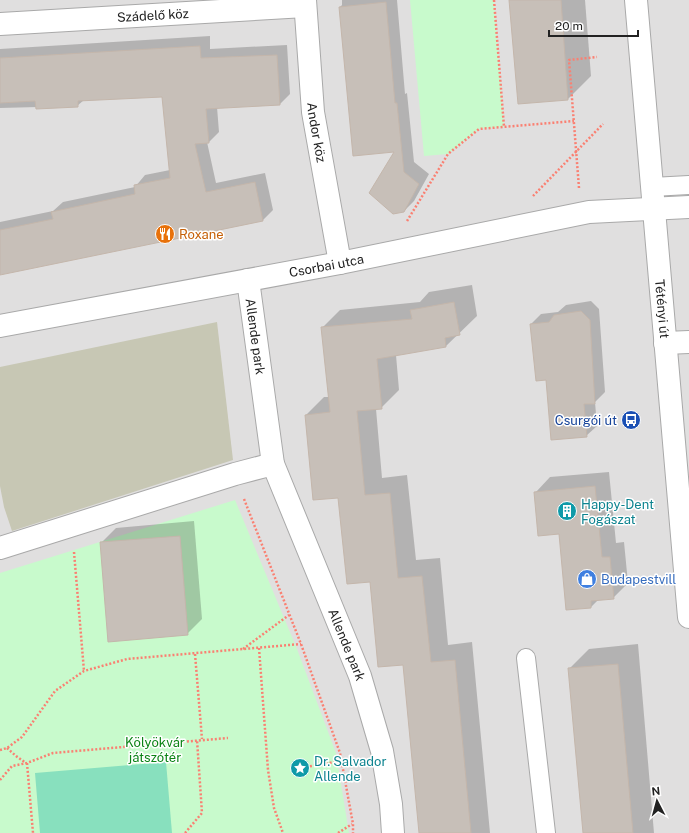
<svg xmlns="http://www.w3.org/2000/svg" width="689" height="833" viewBox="0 0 689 833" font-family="'Public Sans',sans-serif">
<rect width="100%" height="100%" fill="#f2efe9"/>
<rect fill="#e0dfdf" x="0" y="0" width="689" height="833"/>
<path fill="#c7c7b4" d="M 217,322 L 233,460 L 12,531 L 4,507 L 0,486 L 0,367 Z"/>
<g fill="#c8facc">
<path d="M 410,0 L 494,0 L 504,127 L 479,129 L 448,154 L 424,156 Z"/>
<path d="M 235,500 L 297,649 L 336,753 L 349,833 L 0,833 L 0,573 Z"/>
</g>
<path fill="#88e0be" d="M 166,762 L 172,833 L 40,833 L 35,773 Z"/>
<g fill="#0003">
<path d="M 342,0 L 397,0 L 405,94 L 407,93 L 414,162 L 429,174 L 414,201 L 404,211 L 396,151 L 340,7 L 342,5 Z"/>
<path d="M 510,0 L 585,0 L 591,76 L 568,99 L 519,103 Z"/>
<path d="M 210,36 L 210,49 L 287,45 L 290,94 L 280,104 L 217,107 L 219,132 L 209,142 L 207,142 L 216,183 L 265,173 L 273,210 L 263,220 L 0,274 L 0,222 L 53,211 L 63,202 L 135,187 L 145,175 L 170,170 L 163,96 L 84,100 L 77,106 L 0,108 L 0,49 Z"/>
<path d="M 472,285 L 477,316 L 446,346 L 396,355 L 399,390 L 381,408 L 376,409 L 382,478 L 407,475 L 416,560 L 440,558 L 448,645 L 472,642 L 490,833 L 420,833 L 404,664 L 370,581 L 339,497 L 306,415 L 324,397 L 329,397 L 322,328 L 340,310 L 420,302 L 429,292 Z"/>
<path d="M 591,301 L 599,309 L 605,392 L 595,402 L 597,426 L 586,436 L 547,379 L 531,324 L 541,314 L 558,312 L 566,305 Z"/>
<path d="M 609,472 L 616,543 L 624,542 L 628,583 L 613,598 L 598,600 L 591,607 L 567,609 L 560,533 L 536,492 L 550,477 Z"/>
<path d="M 194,521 L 202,619 L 187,634 L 101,543 L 116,528 Z"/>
<path d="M 638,644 L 654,833 L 584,833 L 569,669 L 589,649 Z"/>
</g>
<g fill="#c7bfb8" stroke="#c4b6ab">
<path d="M 509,0 L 561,0 L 568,100 L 518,104 Z"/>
<path d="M 386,2 L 395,103 L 397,103 L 404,172 L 419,184 L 404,212 L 393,214 L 369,193 L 394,152 L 353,156 L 339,7 Z"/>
<path d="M 200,46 L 201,58 L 277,55 L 280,105 L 206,109 L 209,143 L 195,144 L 206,192 L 255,182 L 263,221 L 0,275 L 0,230 L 53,219 L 51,212 L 135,194 L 134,185 L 170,178 L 162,97 L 78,101 L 78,107 L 36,109 L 35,101 L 0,103 L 0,58 Z"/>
<path d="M 454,302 L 460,335 L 445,338 L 446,347 L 377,359 L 382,409 L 357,411 L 365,495 L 390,493 L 398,578 L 422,576 L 431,662 L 455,660 L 471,833 L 419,833 L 403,665 L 378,667 L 370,582 L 347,584 L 338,498 L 313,500 L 305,415 L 330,412 L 321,327 L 412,319 L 410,310 Z"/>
<path d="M 581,311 L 590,320 L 595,404 L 584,404 L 587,437 L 551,440 L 546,380 L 536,381 L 530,324 L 549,322 L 554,315 Z"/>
<path d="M 595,486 L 602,557 L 610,557 L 614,599 L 591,601 L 591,608 L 566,610 L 559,534 L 538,536 L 534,492 Z"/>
<path d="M 180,536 L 188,635 L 108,642 L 100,542 Z"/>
<path d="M 618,664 L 633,833 L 583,833 L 568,668 Z"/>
</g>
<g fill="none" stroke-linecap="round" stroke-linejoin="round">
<g stroke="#a9a9a9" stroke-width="20">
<g id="service">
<path d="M 652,187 L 689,185"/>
<path d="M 526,658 L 546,833"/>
</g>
</g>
<g stroke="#a9a9a9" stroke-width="24">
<g id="minor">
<path id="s1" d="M 305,0 L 313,112 L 340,263"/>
<path id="s2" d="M 0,24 L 305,6"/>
<path id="s3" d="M 248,280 L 273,464 L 360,676 L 382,751 L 391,804 L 393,833"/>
<path id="s4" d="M 0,326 L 340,263 L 589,212 L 689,207"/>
<path d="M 665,343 L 689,342"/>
<path d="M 0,548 L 235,474 L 273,464"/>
</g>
</g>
<g stroke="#a9a9a9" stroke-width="24">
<g id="tertiary">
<path id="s5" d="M 636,0 L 689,617"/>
</g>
</g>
<g stroke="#fa8072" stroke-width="2.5" stroke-dasharray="2 2" stroke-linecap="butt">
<path d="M 494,0 L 504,127"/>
<path d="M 579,188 L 569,60 L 597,57"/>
<path d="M 533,196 L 603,124"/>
<path d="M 407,221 L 448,154 L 479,129 L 574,121"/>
<path d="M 244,499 L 301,644 L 340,753 L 353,824 L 353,833"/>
<path d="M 74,552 L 84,671"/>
<path d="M 259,648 L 268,770 L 274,808 L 283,833"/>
<path d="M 243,649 L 289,615"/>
<path d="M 195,654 L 202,739"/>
<path d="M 7,748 L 16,756 L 26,763"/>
<path d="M 0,750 L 7,748 L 22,737 L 55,691 L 84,671 L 127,659 L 301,644"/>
<path d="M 27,763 L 33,833"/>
<path d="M 306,767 L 341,761"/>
<path d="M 0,780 L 12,766 L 27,763 L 53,753 L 228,738"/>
<path d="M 185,833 L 202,813 L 197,740"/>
<path d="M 338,833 L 352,824"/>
</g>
<use href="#service" stroke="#fff" stroke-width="18"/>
<use href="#minor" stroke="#fff" stroke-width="22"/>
<use href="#tertiary" stroke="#fff" stroke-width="22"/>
</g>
<defs>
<g id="restaurant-disc" transform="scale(1)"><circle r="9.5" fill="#e8710a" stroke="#fff"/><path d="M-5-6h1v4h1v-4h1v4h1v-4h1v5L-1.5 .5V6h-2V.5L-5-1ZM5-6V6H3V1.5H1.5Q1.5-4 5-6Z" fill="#fff"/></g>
<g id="bus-disc" transform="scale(1)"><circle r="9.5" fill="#1a4fb4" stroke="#fff"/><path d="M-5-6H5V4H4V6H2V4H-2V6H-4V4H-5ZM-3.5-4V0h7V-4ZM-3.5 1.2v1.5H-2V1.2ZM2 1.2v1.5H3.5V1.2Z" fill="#fff"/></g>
<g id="building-disc" transform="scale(1)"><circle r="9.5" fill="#0f9aa8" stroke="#fff"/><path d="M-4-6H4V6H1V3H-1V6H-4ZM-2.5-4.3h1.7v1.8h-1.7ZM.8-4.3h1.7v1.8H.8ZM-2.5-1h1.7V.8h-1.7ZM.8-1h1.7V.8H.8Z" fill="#fff"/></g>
<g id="shop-disc" transform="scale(1)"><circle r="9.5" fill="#3f7fe0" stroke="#fff"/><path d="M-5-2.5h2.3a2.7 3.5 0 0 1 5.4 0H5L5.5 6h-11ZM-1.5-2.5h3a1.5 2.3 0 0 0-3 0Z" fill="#fff"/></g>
<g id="sight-disc" transform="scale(1)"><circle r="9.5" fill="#0f9aa8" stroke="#fff"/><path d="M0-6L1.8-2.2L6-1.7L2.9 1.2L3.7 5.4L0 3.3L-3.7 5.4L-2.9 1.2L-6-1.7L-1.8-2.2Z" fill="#fff"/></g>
</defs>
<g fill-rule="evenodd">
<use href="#restaurant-disc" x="165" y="234"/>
<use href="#bus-disc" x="631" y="420"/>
<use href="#building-disc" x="567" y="511"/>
<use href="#shop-disc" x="587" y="579"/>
<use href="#sight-disc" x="300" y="768"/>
</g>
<g text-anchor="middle" stroke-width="3" stroke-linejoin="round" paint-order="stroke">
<g font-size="13" fill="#222" stroke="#fff">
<text dy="5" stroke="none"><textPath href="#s2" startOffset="153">Szádelő köz</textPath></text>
<text dy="5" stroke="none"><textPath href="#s1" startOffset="133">Andor köz</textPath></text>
<text dy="5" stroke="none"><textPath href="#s4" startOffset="332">Csorbai utca</textPath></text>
<text dy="5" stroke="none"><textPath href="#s5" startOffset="310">Tétényi út</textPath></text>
<text dy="5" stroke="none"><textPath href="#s3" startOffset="57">Allende park</textPath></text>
<text dy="5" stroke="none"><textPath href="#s3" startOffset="381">Allende park</textPath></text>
</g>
<g font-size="13" fill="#c56008" stroke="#fff" text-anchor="start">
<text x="179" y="239">Roxane</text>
</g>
<g font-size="13" fill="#164399" stroke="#fff" text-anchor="end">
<text x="617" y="425">Csurgói út</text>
</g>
<g font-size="13" fill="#0d838f" stroke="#fff" text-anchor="start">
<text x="581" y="509">Happy-Dent<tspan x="581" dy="15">Fogászat</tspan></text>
<text x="314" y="766">Dr. Salvador<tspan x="314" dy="15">Allende</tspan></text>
</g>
<g font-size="13" fill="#366cbe" stroke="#fff" text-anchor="start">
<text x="601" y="584">Budapestvill</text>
</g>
<g font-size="13" fill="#0c8416" stroke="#fff">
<text x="155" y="747">Kölyökvár<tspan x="155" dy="15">játszótér</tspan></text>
</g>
</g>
<g transform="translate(657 801) rotate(354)" stroke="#ffffff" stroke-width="3" paint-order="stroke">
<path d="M0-3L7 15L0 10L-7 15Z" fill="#222222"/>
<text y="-6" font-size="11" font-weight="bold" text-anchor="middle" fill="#222222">N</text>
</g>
<path d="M549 30v6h89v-6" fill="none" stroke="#222222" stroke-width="2"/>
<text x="555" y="30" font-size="12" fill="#222222" stroke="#ffffff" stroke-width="3" paint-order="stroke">20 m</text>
</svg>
